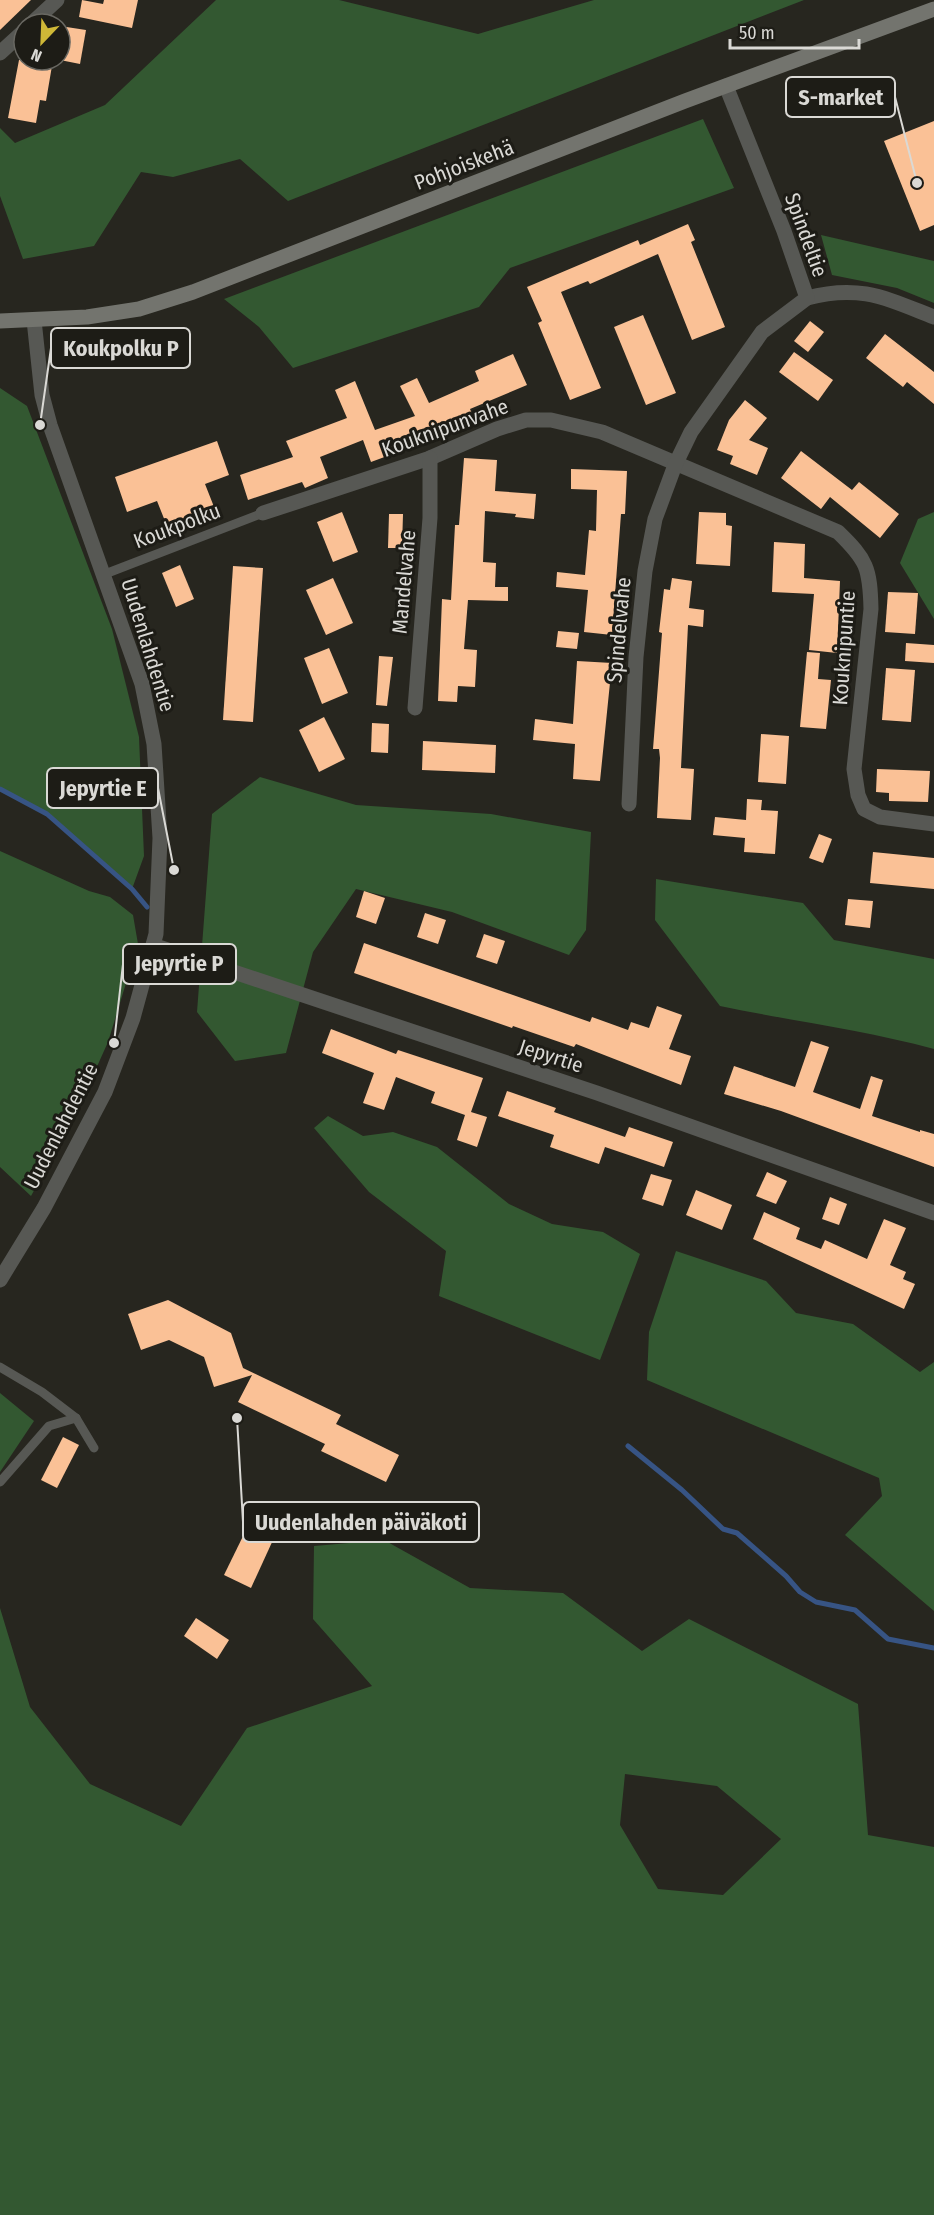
<svg xmlns="http://www.w3.org/2000/svg" width="934" height="2215" viewBox="0 0 934 2215" font-family="'Fira Sans Condensed',sans-serif">
<rect width="100%" height="100%" fill="#27261f"/>
<g fill="#335831" fill-rule="evenodd">
<path d="M 216,0 L 339,0 L 478,34 L 594,0 L 804,0 L 288,201 L 240,159 L 173,177 L 141,172 L 94,246 L 23,259 L 0,196 L 0,128 L 15,143 L 105,105 Z"/>
<path d="M 703,119 L 734,188 L 510,268 L 479,307 L 293,368 L 259,327 L 224,299 Z"/>
<path d="M 821,235 L 934,261 L 934,303 L 897,288 L 832,275 Z"/>
<path d="M 0,388 L 27,406 L 112,629 L 139,737 L 144,856 L 132,889 L 47,814 L 0,789 Z"/>
<path d="M 934,512 L 934,619 L 900,563 L 918,519 Z"/>
<path d="M 260,777 L 356,805 L 491,814 L 591,832 L 586,930 L 569,955 L 452,912 L 356,889 L 313,952 L 286,1053 L 235,1061 L 197,1012 L 212,814 Z"/>
<path d="M 0,851 L 89,891 L 110,897 L 133,915 L 138,944 L 108,1042 L 73,1120 L 31,1196 L 0,1167 Z"/>
<path d="M 656,879 L 803,903 L 834,940 L 934,959 L 934,1049 C 864,1030 792,1021 720,1006 L 655,920 Z"/>
<path d="M 328,1116 L 363,1136 L 393,1132 L 437,1147 L 509,1204 L 552,1224 L 603,1232 L 640,1254 L 600,1360 L 439,1296 L 446,1251 L 369,1192 L 314,1128 Z"/>
<path d="M 676,1251 L 766,1281 L 796,1313 L 853,1324 L 920,1372 L 934,1362 L 934,1611 L 845,1535 L 882,1496 L 879,1478 L 647,1380 L 649,1332 Z"/>
<path d="M 0,1393 L 34,1421 L 0,1472 Z"/>
<path d="M 384,1540 L 470,1588 L 563,1593 L 642,1651 L 689,1619 L 858,1704 L 868,1835 L 934,1847 L 934,2215 L 0,2215 L 0,1608 L 30,1707 L 90,1784 L 181,1826 L 247,1728 L 372,1686 L 313,1619 L 314,1546 ZM 625,1774 L 717,1786 L 781,1839 L 723,1895 L 658,1889 L 620,1825 Z"/>
</g>
<g fill="none" stroke-linecap="round" stroke-linejoin="round">
<g stroke="#375484" stroke-width="5">
<path d="M 0,789 L 47,814 L 132,889 L 147,907"/>
<path d="M 628,1446 L 682,1490 L 723,1529 L 737,1533 L 786,1576 L 800,1592 L 816,1602 L 855,1610 L 888,1639 L 934,1648"/>
</g>
</g>
<g fill="#fac196">
<path d="M 0,0 L 31,0 L 0,30 Z"/>
<path d="M 82,0 L 103,4 L 104,0 L 138,0 L 132,28 L 79,17 Z"/>
<path d="M 60,26 L 86,30 L 80,64 L 60,60 Z"/>
<path d="M 19,60 L 53,60 L 46,101 L 40,100 L 36,123 L 8,118 Z"/>
<path d="M 934,121 L 934,225 L 920,231 L 884,141 Z"/>
<path d="M 688,224 L 695,240 L 691,242 L 725,327 L 692,340 L 658,254 L 590,284 L 588,281 L 561,292 L 601,388 L 570,400 L 538,323 L 542,321 L 527,287 L 638,240 L 640,245 Z"/>
<path d="M 643,315 L 676,393 L 646,405 L 614,327 Z"/>
<path d="M 810,321 L 824,332 L 808,352 L 794,341 Z"/>
<path d="M 885,334 L 934,372 L 934,404 L 907,382 L 903,387 L 866,358 Z"/>
<path d="M 794,352 L 833,380 L 818,401 L 779,372 Z"/>
<path d="M 513,354 L 527,385 L 470,409 L 472,414 L 414,438 L 417,445 L 371,462 L 363,440 L 320,457 L 328,478 L 305,488 L 302,482 L 248,500 L 240,475 L 293,457 L 286,441 L 347,418 L 335,390 L 355,381 L 375,430 L 415,416 L 400,386 L 417,378 L 429,403 L 479,381 L 475,371 Z"/>
<path d="M 745,400 L 767,418 L 749,440 L 768,448 L 757,475 L 730,464 L 733,456 L 717,450 L 729,420 Z"/>
<path d="M 217,441 L 229,475 L 205,484 L 218,517 L 171,536 L 157,501 L 127,512 L 115,477 Z"/>
<path d="M 801,451 L 852,490 L 859,482 L 899,514 L 880,538 L 830,497 L 821,509 L 781,478 Z"/>
<path d="M 464,458 L 497,460 L 495,491 L 536,494 L 534,519 L 515,517 L 516,514 L 485,511 L 483,562 L 496,563 L 495,587 L 508,587 L 508,601 L 468,600 L 464,649 L 477,650 L 475,687 L 458,686 L 457,702 L 438,701 L 442,599 L 451,600 L 455,525 L 459,525 Z"/>
<path d="M 571,469 L 627,471 L 625,514 L 621,514 L 612,635 L 584,632 L 588,590 L 556,587 L 557,572 L 585,575 L 589,530 L 596,531 L 597,490 L 571,489 Z"/>
<path d="M 342,512 L 358,552 L 333,562 L 317,522 Z"/>
<path d="M 699,512 L 726,513 L 726,525 L 732,526 L 730,566 L 696,564 Z"/>
<path d="M 389,514 L 403,514 L 402,548 L 388,548 Z"/>
<path d="M 774,542 L 805,544 L 804,578 L 840,581 L 837,653 L 809,650 L 814,594 L 772,592 Z"/>
<path d="M 180,565 L 194,599 L 176,607 L 162,573 Z"/>
<path d="M 233,566 L 263,568 L 253,722 L 223,720 Z"/>
<path d="M 333,578 L 353,623 L 326,635 L 306,590 Z"/>
<path d="M 672,578 L 692,581 L 689,608 L 704,610 L 703,627 L 688,625 L 681,768 L 694,769 L 691,820 L 657,818 L 660,758 L 659,749 L 653,749 L 662,633 L 659,632 L 664,589 L 670,590 Z"/>
<path d="M 888,592 L 918,593 L 915,634 L 885,632 Z"/>
<path d="M 558,631 L 579,633 L 577,649 L 556,647 Z"/>
<path d="M 906,643 L 934,645 L 934,663 L 905,661 Z"/>
<path d="M 329,648 L 348,693 L 322,704 L 304,658 Z"/>
<path d="M 807,652 L 820,653 L 818,679 L 831,680 L 826,729 L 800,727 Z"/>
<path d="M 379,656 L 393,657 L 387,706 L 376,705 Z"/>
<path d="M 577,661 L 612,663 L 600,781 L 573,779 L 575,744 L 533,740 L 535,719 L 573,724 Z"/>
<path d="M 886,668 L 915,670 L 911,722 L 882,720 Z"/>
<path d="M 324,717 L 345,759 L 319,772 L 299,730 Z"/>
<path d="M 372,723 L 389,724 L 388,753 L 371,752 Z"/>
<path d="M 761,734 L 789,736 L 786,784 L 758,782 Z"/>
<path d="M 423,741 L 496,745 L 495,773 L 422,770 Z"/>
<path d="M 877,769 L 930,771 L 928,802 L 889,801 L 889,793 L 876,792 Z"/>
<path d="M 747,799 L 762,800 L 761,810 L 778,811 L 775,854 L 744,852 L 745,838 L 713,835 L 715,817 L 746,820 Z"/>
<path d="M 819,834 L 832,839 L 823,863 L 809,858 Z"/>
<path d="M 873,852 L 934,858 L 934,889 L 870,883 Z"/>
<path d="M 364,891 L 385,898 L 376,924 L 356,917 Z"/>
<path d="M 848,899 L 873,901 L 870,928 L 845,925 Z"/>
<path d="M 425,913 L 446,920 L 438,944 L 417,937 Z"/>
<path d="M 484,934 L 505,941 L 497,964 L 476,957 Z"/>
<path d="M 364,943 L 590,1022 L 592,1017 L 628,1030 L 631,1022 L 649,1028 L 657,1006 L 682,1015 L 669,1049 L 691,1056 L 681,1085 L 576,1044 L 574,1047 L 513,1026 L 512,1028 L 354,973 Z"/>
<path d="M 331,1029 L 396,1054 L 398,1050 L 483,1078 L 471,1112 L 487,1117 L 477,1147 L 457,1140 L 465,1115 L 431,1103 L 435,1092 L 396,1077 L 384,1110 L 363,1103 L 374,1073 L 322,1053 Z"/>
<path d="M 811,1041 L 829,1047 L 813,1092 L 860,1109 L 871,1076 L 883,1080 L 872,1116 L 920,1132 L 920,1130 L 934,1134 L 934,1167 L 781,1111 L 724,1094 L 734,1066 L 795,1087 Z"/>
<path d="M 507,1091 L 556,1108 L 554,1112 L 625,1137 L 629,1127 L 673,1142 L 664,1167 L 605,1147 L 599,1164 L 550,1147 L 554,1135 L 498,1116 Z"/>
<path d="M 767,1172 L 787,1181 L 776,1204 L 756,1196 Z"/>
<path d="M 651,1174 L 672,1180 L 663,1206 L 642,1199 Z"/>
<path d="M 696,1190 L 732,1205 L 722,1230 L 686,1215 Z"/>
<path d="M 830,1197 L 847,1204 L 839,1225 L 822,1219 Z"/>
<path d="M 764,1212 L 800,1228 L 796,1239 L 821,1249 L 825,1240 L 867,1259 L 884,1219 L 906,1228 L 890,1265 L 906,1272 L 903,1279 L 915,1284 L 904,1309 L 753,1239 Z"/>
<path d="M 168,1300 L 231,1333 L 243,1368 L 341,1415 L 336,1424 L 399,1455 L 386,1482 L 321,1451 L 325,1444 L 238,1402 L 252,1375 L 214,1387 L 204,1357 L 169,1340 L 141,1350 L 128,1314 Z"/>
<path d="M 63,1437 L 79,1445 L 57,1488 L 41,1480 Z"/>
<path d="M 247,1528 L 273,1540 L 251,1588 L 224,1575 Z"/>
<path d="M 196,1618 L 229,1640 L 217,1659 L 184,1636 Z"/>
</g>
<g fill="none" stroke-linecap="round" stroke-linejoin="round">
<g stroke="#575854" stroke-width="9">
<path d="M 105,574 L 263,513"/>
<path d="M 0,1367 L 42,1392 L 76,1418 L 94,1448"/>
<path d="M 0,1482 L 49,1426 L 76,1418"/>
</g>
<g stroke="#575854" stroke-width="15">
<path d="M 31,24 L 57,0"/>
<path d="M 0,53 L 24,31"/>
<path d="M 807,298 C 860,284 885,298 934,317"/>
<path d="M 263,513 L 430,458 L 497,429 L 526,420 L 551,420 L 602,432 L 838,532 C 867,560 870,568 871,609 L 854,769 L 858,795 L 864,809 L 880,817 L 934,824"/>
<path d="M 415,708 L 430,518 L 430,458"/>
<path d="M 629,804 L 636,657 L 645,571 L 655,519 L 675,465 L 691,432 L 762,332 L 807,298 L 784,231 L 726,86"/>
<path d="M 153,945 L 597,1093 L 934,1213"/>
<path d="M 0,1280 L 44,1208 L 105,1092 L 133,1018 L 156,934 L 160,838 L 154,744 L 142,684 L 50,425 L 42,395 L 34,320"/>
</g>
<path stroke="#73746e" stroke-width="15" d="M 0,321 L 87,317 L 139,309 L 193,292 L 685,101 L 934,9"/>
</g>
<g text-anchor="middle" stroke-width="6" stroke-linejoin="round" paint-order="stroke">
<g font-size="21" fill="#dad9d5" stroke="#1d1c16">
<text transform="translate(464 165) rotate(-21)" y="7">Pohjoiskehä</text>
<text transform="translate(806 235) rotate(70)" y="7">Spindeltie</text>
<text transform="translate(445 428) rotate(-20)" y="7">Kouknipunvahe</text>
<text transform="translate(177 526) rotate(-21)" y="7">Koukpolku</text>
<text transform="translate(404 582) rotate(-85)" y="7">Mandelvahe</text>
<text transform="translate(619 630) rotate(-85)" y="7">Spindelvahe</text>
<text transform="translate(148 645) rotate(73)" y="7">Uudenlahdentie</text>
<text transform="translate(844 648) rotate(-86)" y="7">Kouknipuntie</text>
<text transform="translate(551 1056) rotate(18)" y="7">Jepyrtie</text>
<text transform="translate(61 1126) rotate(-63)" y="7">Uudenlahdentie</text>
</g>
</g>
<path fill="none" stroke="#dad9d5" stroke-width="2" d="M917 183L895 97M40 425L51 348M174 870L158 788M114 1043L123 964M237 1418L243 1522"/>
<g fill="#dad9d5" stroke="#1d1c16" stroke-width="2">
<circle cx="917" cy="183" r="6"/>
<circle cx="40" cy="425" r="6"/>
<circle cx="174" cy="870" r="6"/>
<circle cx="114" cy="1043" r="6"/>
<circle cx="237" cy="1418" r="6"/>
</g>
<g fill="#1d1c16" stroke="#dad9d5" stroke-width="2">
<rect x="786" y="77" width="109" height="40" rx="6"/>
<rect x="51" y="328" width="139" height="40" rx="6"/>
<rect x="47" y="768" width="111" height="40" rx="6"/>
<rect x="123" y="944" width="113" height="40" rx="6"/>
<rect x="243" y="1502" width="236" height="40" rx="6"/>
</g>
<g font-size="22" text-anchor="middle" font-weight="bold" fill="#dad9d5">
<text x="841" y="105">S-market</text>
<text x="121" y="356">Koukpolku P</text>
<text x="103" y="796">Jepyrtie E</text>
<text x="179" y="971">Jepyrtie P</text>
<text x="361" y="1530">Uudenlahden päiväkoti</text>
</g>
<g transform="translate(42 42) rotate(203)"><circle r="28" fill="#1d1c16" stroke="#696862" stroke-width="1.5"/>
<path d="M0-4.5L10 22L0 15L-10 22Z" fill="#cfb837"/>
<text y="-9" font-size="16" font-weight="bold" text-anchor="middle" fill="#dad9d5">N</text>
</g>
<path d="M730 39v9h129v-9" fill="none" stroke="#dad9d5" stroke-width="3"/>
<text x="739" y="39" font-size="18" fill="#dad9d5" stroke="#1d1c16" stroke-width="4.5" paint-order="stroke">50 m</text>
</svg>
